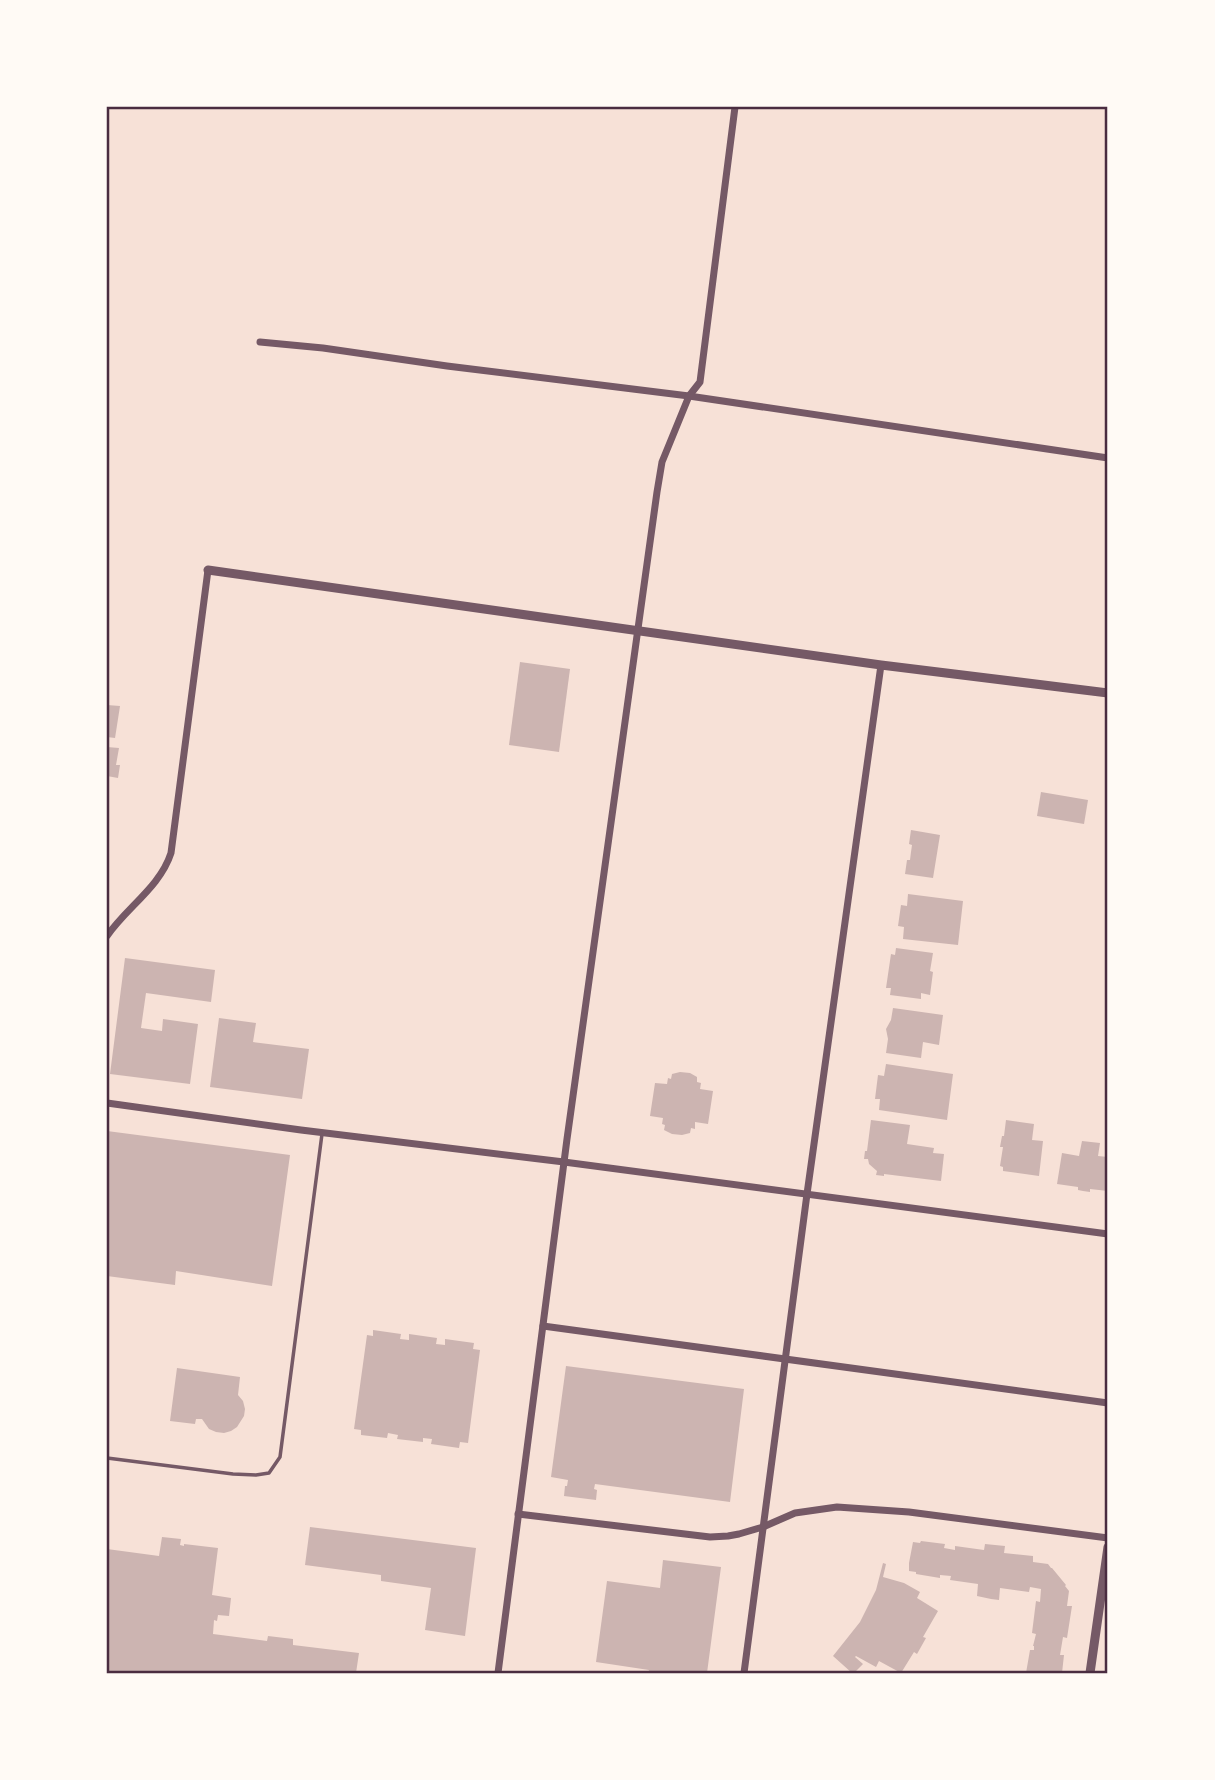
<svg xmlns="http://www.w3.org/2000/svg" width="1215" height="1780" viewBox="0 0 1215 1780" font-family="Ubuntu,sans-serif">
<rect width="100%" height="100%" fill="#f7e1d7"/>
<g fill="#ccb4b1">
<path d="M 520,662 L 570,669 L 559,752 L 509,745 Z"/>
<path d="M 107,705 L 120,706 L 115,738 L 107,737 Z"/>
<path d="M 107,747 L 119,748 L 116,765 L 120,765 L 118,778 L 107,776 Z"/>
<path d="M 1041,792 L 1088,800 L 1084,824 L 1037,816 Z"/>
<path d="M 911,830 L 940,835 L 933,878 L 905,874 L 907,860 L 910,860 L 911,852 L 912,845 L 909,844 Z"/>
<path d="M 908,894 L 963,901 L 958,945 L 903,939 L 904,927 L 898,926 L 901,905 L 907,906 Z"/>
<path d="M 896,948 L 933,953 L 930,971 L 933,972 L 930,995 L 921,993 L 921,999 L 890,995 L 891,988 L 886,988 L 891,954 L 895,955 Z"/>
<path d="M 125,958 L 215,970 L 211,1002 L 146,993 L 141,1028 L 162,1031 L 163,1019 L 198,1024 L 190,1084 L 110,1074 Z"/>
<path d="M 893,1008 L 943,1015 L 939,1045 L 923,1042 L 921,1058 L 886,1053 L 888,1039 L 886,1029 L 891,1020 Z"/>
<path d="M 219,1018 L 256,1023 L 253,1042 L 309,1049 L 302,1099 L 210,1087 Z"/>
<path d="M 886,1064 L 953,1074 L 947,1120 L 879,1110 L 880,1099 L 875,1099 L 878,1075 L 884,1076 Z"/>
<path d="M 680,1072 L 690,1073 L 697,1077 L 697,1082 L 701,1083 L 700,1089 L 713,1091 L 708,1124 L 695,1122 L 695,1129 L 691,1128 L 690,1133 L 682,1135 L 672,1134 L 664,1130 L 665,1125 L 662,1124 L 663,1118 L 650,1116 L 655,1083 L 667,1084 L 668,1078 L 671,1079 L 672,1074 Z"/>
<path d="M 871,1120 L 910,1125 L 907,1144 L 934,1148 L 933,1153 L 944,1154 L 941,1181 L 884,1174 L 884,1176 L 876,1175 L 877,1171 L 869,1164 L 868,1159 L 864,1159 L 865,1151 L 867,1151 Z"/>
<path d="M 1006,1120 L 1034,1124 L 1032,1140 L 1043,1141 L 1039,1176 L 1003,1171 L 1003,1167 L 1000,1166 L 1003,1147 L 1000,1147 L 1002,1136 L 1004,1136 Z"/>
<path d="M 107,1131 L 290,1155 L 272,1286 L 176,1271 L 175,1285 L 107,1276 Z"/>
<path d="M 1082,1141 L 1100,1143 L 1098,1156 L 1108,1157 L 1108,1191 L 1090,1189 L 1090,1192 L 1083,1191 L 1078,1190 L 1078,1187 L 1057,1184 L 1062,1153 L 1079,1156 Z"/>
<path d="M 373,1330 L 401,1334 L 400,1339 L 409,1340 L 409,1334 L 437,1338 L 436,1344 L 445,1345 L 445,1339 L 474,1343 L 473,1349 L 480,1350 L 468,1443 L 460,1442 L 459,1448 L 431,1444 L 432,1439 L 423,1438 L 423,1442 L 397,1439 L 398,1435 L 388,1433 L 387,1438 L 361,1435 L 361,1430 L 354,1429 L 367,1335 L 373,1336 Z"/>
<path d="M 566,1366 L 744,1389 L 730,1502 L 595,1484 L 594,1489 L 597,1490 L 596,1500 L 564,1496 L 565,1486 L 567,1486 L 568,1480 L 551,1477 Z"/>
<path d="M 177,1368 L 240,1377 L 238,1395 L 243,1401 L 245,1409 L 244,1416 L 237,1427 L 231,1431 L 224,1433 L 216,1432 L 209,1429 L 202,1419 L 196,1419 L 195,1424 L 170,1421 Z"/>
<path d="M 310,1527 L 476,1548 L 465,1636 L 425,1630 L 431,1588 L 381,1581 L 381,1575 L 305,1565 Z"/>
<path d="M 162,1537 L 181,1539 L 180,1545 L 184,1546 L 184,1544 L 218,1548 L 212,1595 L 231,1598 L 229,1616 L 218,1615 L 217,1621 L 214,1620 L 213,1634 L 267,1641 L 268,1636 L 293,1639 L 293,1645 L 359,1653 L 356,1673 L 107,1673 L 107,1549 L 159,1556 Z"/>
<path d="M 921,1541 L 945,1544 L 944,1548 L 955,1550 L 955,1546 L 984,1550 L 985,1544 L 1005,1546 L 1004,1553 L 1033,1556 L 1033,1562 L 1048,1564 L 1051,1568 L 1052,1568 L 1066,1585 L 1065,1586 L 1069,1591 L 1067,1606 L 1072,1606 L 1067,1638 L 1063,1637 L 1060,1655 L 1064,1655 L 1062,1673 L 1026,1673 L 1030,1650 L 1034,1650 L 1034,1646 L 1033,1646 L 1036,1634 L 1032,1633 L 1036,1601 L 1040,1602 L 1041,1589 L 1030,1587 L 1029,1592 L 1000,1588 L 999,1600 L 991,1599 L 977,1596 L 978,1584 L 950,1580 L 951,1576 L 940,1575 L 940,1578 L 916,1574 L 916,1572 L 909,1571 L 909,1563 L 913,1542 L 920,1543 Z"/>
<path d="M 663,1560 L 721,1567 L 707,1673 L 648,1673 L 649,1670 L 596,1662 L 607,1581 L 660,1588 Z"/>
<path d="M 883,1563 L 886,1564 L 883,1577 L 904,1583 L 920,1592 L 917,1598 L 938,1611 L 923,1637 L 926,1638 L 917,1654 L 914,1652 L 901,1673 L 879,1661 L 876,1667 L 856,1656 L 855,1657 L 863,1664 L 854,1673 L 852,1673 L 833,1656 L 860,1622 L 876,1590 Z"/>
</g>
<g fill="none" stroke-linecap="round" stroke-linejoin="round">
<path stroke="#755966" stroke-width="3.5" d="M 107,1458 L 233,1474 L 256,1475 L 269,1473 L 280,1457 L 322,1134"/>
<g stroke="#755966" stroke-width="7">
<path d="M 260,342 L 323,348 L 447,366 L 689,396 L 1108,458"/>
<path d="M 107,936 C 127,907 160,887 171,853 L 208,570"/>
<path d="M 107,1103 L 301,1130 L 564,1162 L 1108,1234"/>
<path d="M 543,1326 L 1108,1403"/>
<path d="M 518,1514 L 710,1537 L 728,1536 L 739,1534 L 763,1527 L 795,1513 L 837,1507 L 909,1512 L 1108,1538"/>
<path d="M 498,1673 L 567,1139 L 657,492 L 662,462 L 689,396 L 700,382 L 735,107"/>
<path d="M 744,1673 L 807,1194 L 881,665"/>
</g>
<g stroke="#755966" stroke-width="9">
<path d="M 208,570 L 881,665 L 1108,693"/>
<path d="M 1090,1673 L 1108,1547"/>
</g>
</g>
<rect width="1215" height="1780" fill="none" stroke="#fffaf5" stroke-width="217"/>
<rect x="108" y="108" width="998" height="1564" fill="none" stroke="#4a2c40" stroke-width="2.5"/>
</svg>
